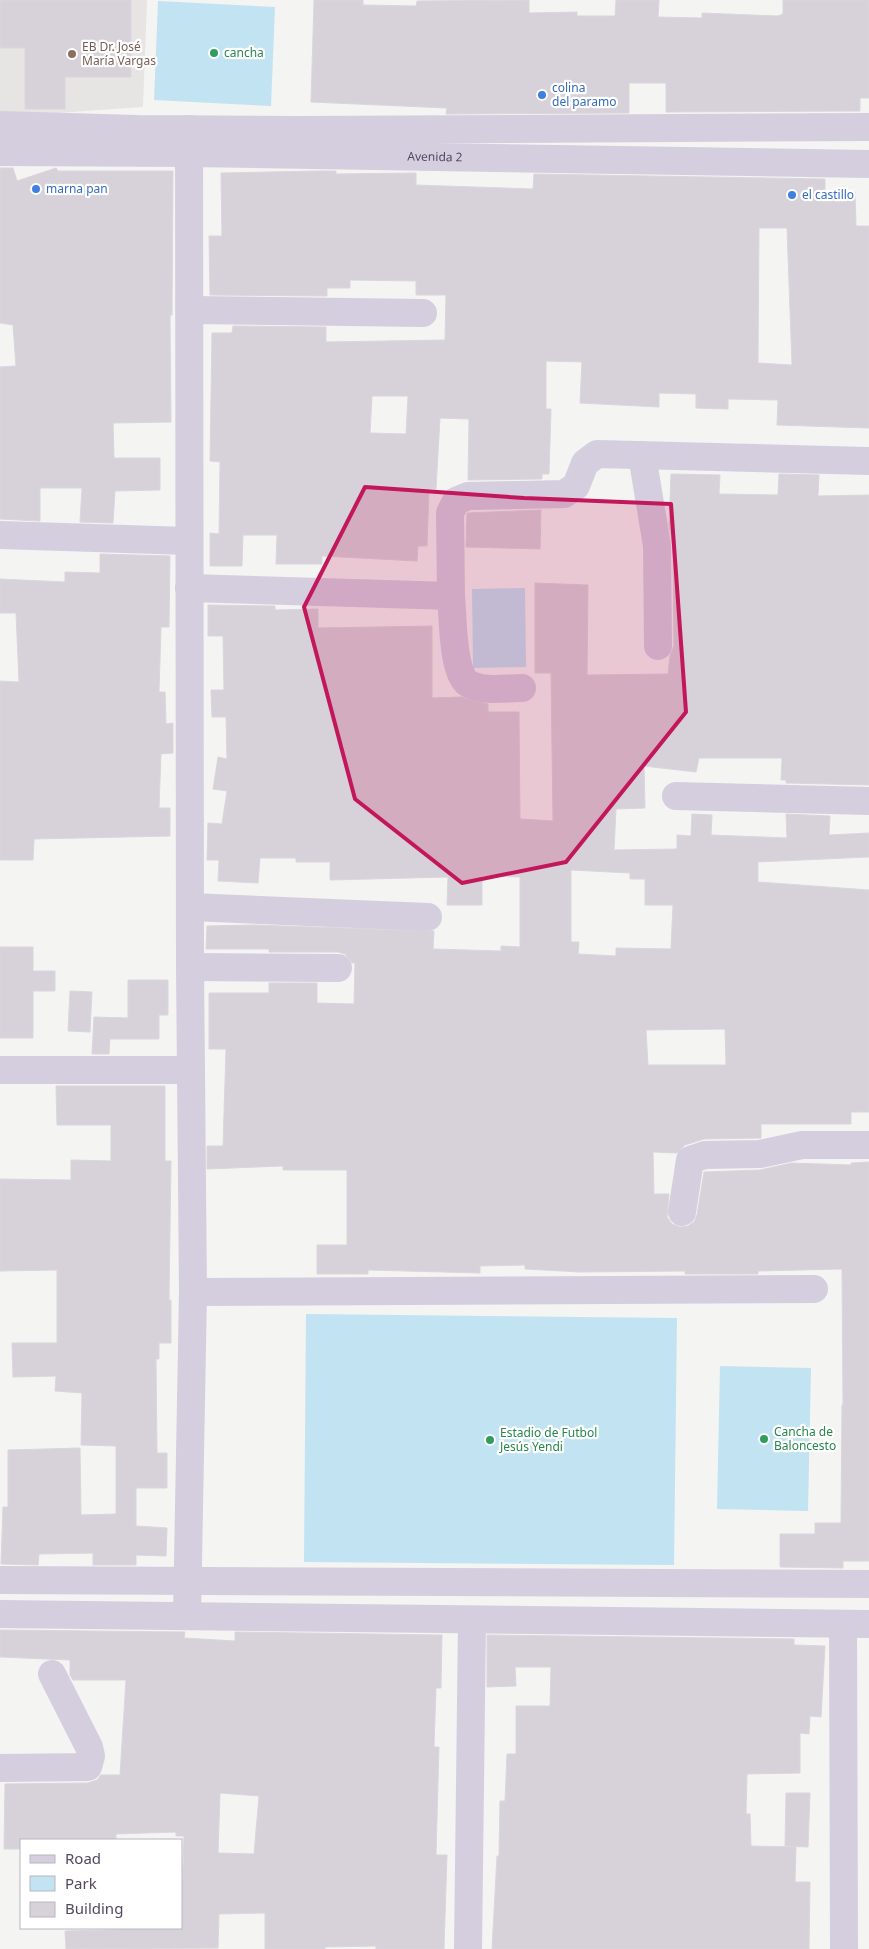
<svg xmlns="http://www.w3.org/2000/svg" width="869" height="1949" viewBox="0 0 869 1949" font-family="'Noto Sans',sans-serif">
<rect width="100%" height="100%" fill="#f4f4f2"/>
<path fill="#e6e5e4" d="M 0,0 L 147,0 L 143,107 L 0,117 Z"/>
<g fill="#c2e3f1">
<path d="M 158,1 L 275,7 L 271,106 L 154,100 Z"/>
<path d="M 525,588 L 526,667 L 473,668 L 472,589 Z"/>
<path d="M 306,1314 L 677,1318 L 674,1565 L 304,1562 Z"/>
<path d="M 720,1366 L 811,1368 L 808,1511 L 717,1509 Z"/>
</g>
<g fill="#d7d1d9" stroke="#dbd6dd" fill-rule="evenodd">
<path d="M 0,0 L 131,0 L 131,77 L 65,77 L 65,109 L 25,109 L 25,48 L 0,48 Z"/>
<path d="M 314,0 L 363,0 L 363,5 L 416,6 L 417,1 L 529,0 L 529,13 L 577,12 L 577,16 L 615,16 L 616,0 L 659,0 L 658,17 L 702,18 L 702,13 L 778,16 L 783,14 L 783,0 L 869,0 L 869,98 L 860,98 L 860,111 L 666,112 L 666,83 L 629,83 L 629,113 L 446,114 L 447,108 L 311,102 Z"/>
<path d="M 0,168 L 13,168 L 17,181 L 56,168 L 58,171 L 173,171 L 172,315 L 170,315 L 171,422 L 113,423 L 114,458 L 160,458 L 160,490 L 115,491 L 113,523 L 80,522 L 82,488 L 40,488 L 40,521 L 0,519 L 0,367 L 16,366 L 13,325 L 0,323 Z"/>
<path d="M 316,171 L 336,171 L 336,174 L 416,173 L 416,185 L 533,189 L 534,174 L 825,179 L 825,193 L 855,192 L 856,226 L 869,226 L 869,428 L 777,425 L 778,400 L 728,399 L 728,409 L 696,408 L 696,394 L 659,393 L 659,407 L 580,403 L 582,362 L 546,361 L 546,409 L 551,409 L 549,474 L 542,474 L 542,479 L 468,480 L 469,419 L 440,418 L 436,489 L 429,489 L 427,546 L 418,546 L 417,561 L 322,556 L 322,564 L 276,564 L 277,535 L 243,535 L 242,566 L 210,566 L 210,533 L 219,534 L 220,462 L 210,461 L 212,333 L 232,333 L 233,326 L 326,327 L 326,342 L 445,340 L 446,295 L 416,295 L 416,281 L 350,280 L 350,288 L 327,288 L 327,296 L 210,295 L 209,236 L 222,236 L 221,173 ZM 759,228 L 787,228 L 792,365 L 758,363 ZM 372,396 L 408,396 L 406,434 L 370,433 Z"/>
<path d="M 671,474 L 720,475 L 719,494 L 778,495 L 779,474 L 819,475 L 818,496 L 869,495 L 869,785 L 786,783 L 786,780 L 781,780 L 782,758 L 699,758 L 696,772 L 644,766 L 645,808 L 616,809 L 614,850 L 677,849 L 677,835 L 691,836 L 692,814 L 712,815 L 711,835 L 787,838 L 786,814 L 830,816 L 829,835 L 869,833 L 869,857 L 758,862 L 758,882 L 869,890 L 869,1112 L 851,1112 L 851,1124 L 761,1124 L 761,1138 L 704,1139 L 685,1145 L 677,1153 L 653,1152 L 654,1194 L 669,1194 L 667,1217 L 672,1224 L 680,1227 L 688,1226 L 694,1222 L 697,1215 L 704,1172 L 760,1170 L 791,1163 L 851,1165 L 851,1163 L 869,1162 L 869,1561 L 843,1561 L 843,1568 L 780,1567 L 780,1534 L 815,1534 L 815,1523 L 841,1523 L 842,1405 L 843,1405 L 842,1269 L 758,1271 L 758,1274 L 685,1274 L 685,1271 L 580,1272 L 525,1269 L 525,1265 L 480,1266 L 480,1273 L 368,1270 L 368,1274 L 317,1274 L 317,1245 L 347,1245 L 347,1170 L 283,1170 L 283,1166 L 207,1169 L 207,1146 L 223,1146 L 226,1049 L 209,1049 L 209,993 L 269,993 L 269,983 L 317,983 L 317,1003 L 354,1004 L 355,963 L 352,963 L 345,954 L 338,952 L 269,952 L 269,949 L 206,949 L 207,926 L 254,925 L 434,931 L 433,949 L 501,951 L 501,946 L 520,947 L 520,877 L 482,876 L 482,905 L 447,905 L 448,877 L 330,880 L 330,862 L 296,862 L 296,858 L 260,858 L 258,883 L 218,881 L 219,860 L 207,860 L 208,823 L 222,824 L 227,791 L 213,789 L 218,757 L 227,759 L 226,717 L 212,717 L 211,690 L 224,690 L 223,636 L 208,636 L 208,605 L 275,606 L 275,610 L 318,609 L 318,628 L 432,626 L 432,698 L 461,697 L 488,704 L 488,712 L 519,712 L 520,819 L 553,821 L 551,673 L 535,673 L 535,583 L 588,585 L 587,675 L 668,674 L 670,656 L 674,646 L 673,546 L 669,525 ZM 571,870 L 630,873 L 630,879 L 645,879 L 645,905 L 673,905 L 671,949 L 616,948 L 616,956 L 578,954 L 579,942 L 571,942 ZM 725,1029 L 726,1065 L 648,1065 L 646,1030 Z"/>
<path d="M 541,510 L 540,549 L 466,547 L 467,513 Z"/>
<path d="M 100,554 L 170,556 L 169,627 L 161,627 L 159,692 L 165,692 L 166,724 L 173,723 L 173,753 L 161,754 L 159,808 L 170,808 L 170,836 L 34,839 L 33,860 L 0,860 L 0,681 L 19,682 L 16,613 L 0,613 L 0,579 L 65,582 L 65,572 L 100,573 Z"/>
<path d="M 0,947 L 33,947 L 33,971 L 55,971 L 55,991 L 33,991 L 33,1038 L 0,1038 Z"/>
<path d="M 128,980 L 168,980 L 168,1015 L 159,1015 L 159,1039 L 110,1039 L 109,1054 L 92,1054 L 94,1017 L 128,1018 Z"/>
<path d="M 70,991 L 92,992 L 90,1032 L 68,1031 Z"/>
<path d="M 56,1086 L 165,1086 L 165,1161 L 171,1161 L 169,1300 L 171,1300 L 171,1343 L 159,1343 L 159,1359 L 156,1359 L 157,1453 L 167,1453 L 167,1488 L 136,1488 L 136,1526 L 167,1528 L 166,1556 L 136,1555 L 136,1565 L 93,1565 L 93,1553 L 39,1554 L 38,1565 L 1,1564 L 3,1507 L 8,1507 L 8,1450 L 80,1448 L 81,1515 L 116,1514 L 116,1446 L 81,1445 L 82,1393 L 55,1391 L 56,1376 L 13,1377 L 12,1343 L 57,1343 L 57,1270 L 0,1271 L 0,1179 L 71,1180 L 71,1160 L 111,1161 L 111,1125 L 57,1125 Z"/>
<path d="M 0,1630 L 185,1632 L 184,1638 L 235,1641 L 235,1632 L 442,1635 L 441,1688 L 436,1688 L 434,1747 L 439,1747 L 436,1855 L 447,1855 L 444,1949 L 376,1949 L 376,1946 L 325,1947 L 325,1949 L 265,1949 L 265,1913 L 219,1914 L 218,1948 L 66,1949 L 65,1931 L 181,1928 L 184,1836 L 176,1836 L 176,1832 L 116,1834 L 116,1840 L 21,1840 L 21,1849 L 4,1849 L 5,1784 L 88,1783 L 97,1780 L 101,1775 L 120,1775 L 126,1680 L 73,1680 L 70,1675 L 70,1660 L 0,1657 ZM 220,1793 L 259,1796 L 254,1854 L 218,1853 Z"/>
<path d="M 487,1635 L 794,1639 L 794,1645 L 825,1646 L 821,1717 L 810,1716 L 809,1734 L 800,1733 L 800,1773 L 747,1774 L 746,1814 L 750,1814 L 751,1846 L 796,1847 L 795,1882 L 810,1882 L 809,1949 L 492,1949 L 497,1856 L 499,1856 L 500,1801 L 505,1801 L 507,1754 L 516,1754 L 516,1706 L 550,1706 L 551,1667 L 515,1667 L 516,1686 L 487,1687 Z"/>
<path d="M 786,1793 L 810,1793 L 808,1847 L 785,1846 Z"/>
</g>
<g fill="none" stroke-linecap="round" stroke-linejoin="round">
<g stroke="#d5cedf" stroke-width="28">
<path d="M 0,125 L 137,129 L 298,130 L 869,127"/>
<path id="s1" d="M 0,152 L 189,153 L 869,164"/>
<path d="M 190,310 L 423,313"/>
<path d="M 642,455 L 657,546 L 658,646"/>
<path d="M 0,535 L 188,541"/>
<path d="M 189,588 L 451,596 C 453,614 452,676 469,684 C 485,692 505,688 522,688"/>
<path d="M 451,596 L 450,513 L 456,501 L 468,496 L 564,494 L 576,486 L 585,463 L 597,454 L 869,461"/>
<path d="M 676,796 L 869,801"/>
<path d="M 191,907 L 428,917"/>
<path d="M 190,967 L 338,968"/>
<path d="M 0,1070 L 191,1070"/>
<path d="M 682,1212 L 690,1160 L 705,1155 L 760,1154 L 802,1145 L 869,1145"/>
<path d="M 193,1292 L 814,1289"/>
<path d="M 0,1580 L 869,1584"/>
<path d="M 0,1614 L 869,1624"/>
<path d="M 187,1616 L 193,1292 L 190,967 L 189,129"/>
<path d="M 843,1624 L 844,1949"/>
<path d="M 0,1768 L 88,1767 L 91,1756 L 89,1747 L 52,1674"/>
<path d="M 468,1949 L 472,1620"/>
</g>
</g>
<path fill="#c2185b" fill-opacity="0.2" stroke="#c2185b" stroke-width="4" stroke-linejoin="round" d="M 365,487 L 524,498 L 671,504 L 686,712 L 566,862 L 462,883 L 355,799 L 304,607 Z"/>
<g fill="#2e9e5b" stroke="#fff" stroke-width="2">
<circle cx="214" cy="53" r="5"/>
<circle cx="764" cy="1439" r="5"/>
<circle cx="490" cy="1440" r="5"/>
</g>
<circle fill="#8d6e63" stroke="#fff" stroke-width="2" cx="72" cy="54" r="5"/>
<g fill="#3f7fe0" stroke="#fff" stroke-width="2">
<circle cx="542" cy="95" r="5"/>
<circle cx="36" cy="189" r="5"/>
<circle cx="792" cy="195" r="5"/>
</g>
<g text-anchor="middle" stroke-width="4.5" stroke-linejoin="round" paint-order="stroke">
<g font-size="12" fill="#785e54" stroke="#fff" text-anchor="start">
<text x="82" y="51">EB Dr. José<tspan x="82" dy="14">María Vargas</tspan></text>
</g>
<g font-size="12" fill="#27864d" stroke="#fff" text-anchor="start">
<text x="224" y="57">cancha</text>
<text x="774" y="1436">Cancha de<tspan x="774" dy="14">Baloncesto</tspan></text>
<text x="500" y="1437">Estadio de Futbol<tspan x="500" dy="14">Jesús Yendi</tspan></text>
</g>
<g font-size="12" fill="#366cbe" stroke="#fff" text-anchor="start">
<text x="552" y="92">colina<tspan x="552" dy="14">del paramo</tspan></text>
<text x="46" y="193">marna pan</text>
<text x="802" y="199">el castillo</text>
</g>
<g font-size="12" fill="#524960" stroke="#fff">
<text dy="4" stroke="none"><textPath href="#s1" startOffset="435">Avenida 2</textPath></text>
</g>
</g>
<rect x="20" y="1839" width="162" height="90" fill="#ffffff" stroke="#bab6bf"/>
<rect x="30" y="1855" width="25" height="8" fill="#d5cedf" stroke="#bab6bf"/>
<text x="65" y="1864" font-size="15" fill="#524960">Road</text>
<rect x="30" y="1876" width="25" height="15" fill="#c2e3f1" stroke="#bab6bf"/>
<text x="65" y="1889" font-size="15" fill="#524960">Park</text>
<rect x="30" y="1902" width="25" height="15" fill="#d7d1d9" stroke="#bab6bf"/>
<text x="65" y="1914" font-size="15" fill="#524960">Building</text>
</svg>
